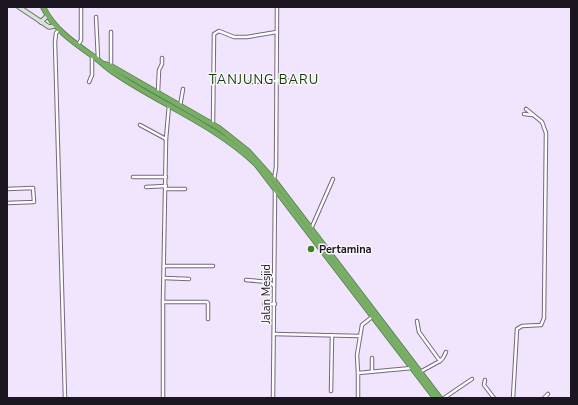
<svg xmlns="http://www.w3.org/2000/svg" width="578" height="405" viewBox="0 0 578 405" font-family="'Nunito Sans',sans-serif">
<rect width="100%" height="100%" fill="#f1e5fd"/>
<g fill="none" stroke-linecap="round" stroke-linejoin="round">
<g stroke="#746781" stroke-width="4.5">
<g id="street">
<path d="M 96,17 L 98,59"/>
<path d="M 59,30 L 56,33 L 55,42 L 65,398"/>
<path d="M 111,32 L 111,66"/>
<path d="M 78,45 L 81,40 L 81,7"/>
<path d="M 277,80 L 293,81"/>
<path d="M 89,82 L 92,75 L 92,56"/>
<path d="M 250,82 L 277,81"/>
<path d="M 158,92 L 159,70 L 162,64 L 162,58"/>
<path d="M 180,106 L 183,89"/>
<path d="M 524,114 L 533,115"/>
<path d="M 213,124 L 214,34 L 219,31 L 234,37 L 247,37 L 277,32"/>
<path d="M 140,125 L 166,139"/>
<path d="M 133,177 L 166,177"/>
<path d="M 274,180 L 276,167 L 277,7"/>
<path d="M 146,187 L 166,186"/>
<path d="M 7,189 L 33,188 L 34,202 L 7,203"/>
<path d="M 166,189 L 185,189"/>
<path d="M 311,229 L 333,179"/>
<path d="M 164,266 L 213,266"/>
<path d="M 164,278 L 189,279"/>
<path d="M 246,280 L 269,282 L 273,285"/>
<path d="M 163,302 L 207,302 L 208,303 L 208,319"/>
<path d="M 264,304 L 275,304"/>
<path d="M 417,321 L 419,332 L 440,361 L 420,372"/>
<path d="M 274,334 L 359,336"/>
<path d="M 372,358 L 372,372"/>
<path d="M 440,361 L 443,358 L 446,352"/>
<path d="M 358,373 L 357,355 L 362,325 L 372,317"/>
<path d="M 485,380 L 484,385 L 494,398"/>
<path d="M 331,391 L 332,335"/>
<path d="M 163,398 L 163,302 L 166,139 L 169,105"/>
<path d="M 273,398 L 275,191"/>
<path d="M 358,398 L 358,373 L 412,368"/>
<path d="M 444,398 L 472,379"/>
<path d="M 513,398 L 517,329 L 522,326 L 541,325 L 544,318 L 546,133 L 542,122 L 526,109"/>
<path d="M 544,398 L 548,394"/>
</g>
</g>
<g stroke="#746781" stroke-width="5.5">
<g id="secondary">
<path d="M 19,7 L 49,27 L 55,26"/>
<path d="M 41,22 L 47,16"/>
</g>
</g>
<g stroke="#57794e" stroke-width="6">
<g id="highway">
<path d="M 43,7 C 55,31 76,44 97,59 C 103,64 109,70 116,74 C 162,105 215,125 256,164 L 435,398"/>
<path d="M 105,64 L 111,66 L 219,128 L 248,151 L 274,180 L 440,398"/>
</g>
</g>
<use href="#street" stroke="#fff" stroke-width="2.5"/>
<use href="#secondary" stroke="#d6e7d1" stroke-width="3.5"/>
<use href="#highway" stroke="#78ae66" stroke-width="4.5"/>
</g>
<circle fill="#3e8022" stroke="#f9f6fc" stroke-width="1.5" cx="311" cy="249" r="4"/>
<g text-anchor="middle" stroke-width="3" stroke-linejoin="round" paint-order="stroke">
<g font-size="11" font-weight="bold" fill="#1b1620" stroke="#f9f6fc" text-anchor="start">
<text x="319" y="253">Pertamina</text>
</g>
<g font-size="11" fill="#1b1620" stroke="#f9f6fc">
<text transform="translate(266 294) rotate(-90)" y="4">Jalan Mesjid</text>
</g>
<g font-size="13" letter-spacing="1" fill="#113b00" stroke="#f9f6fc">
<text x="264" y="84">TANJUNG BARU</text>
</g>
</g>
<rect width="578" height="405" fill="none" stroke="#1b1620" stroke-width="16"/>
</svg>
